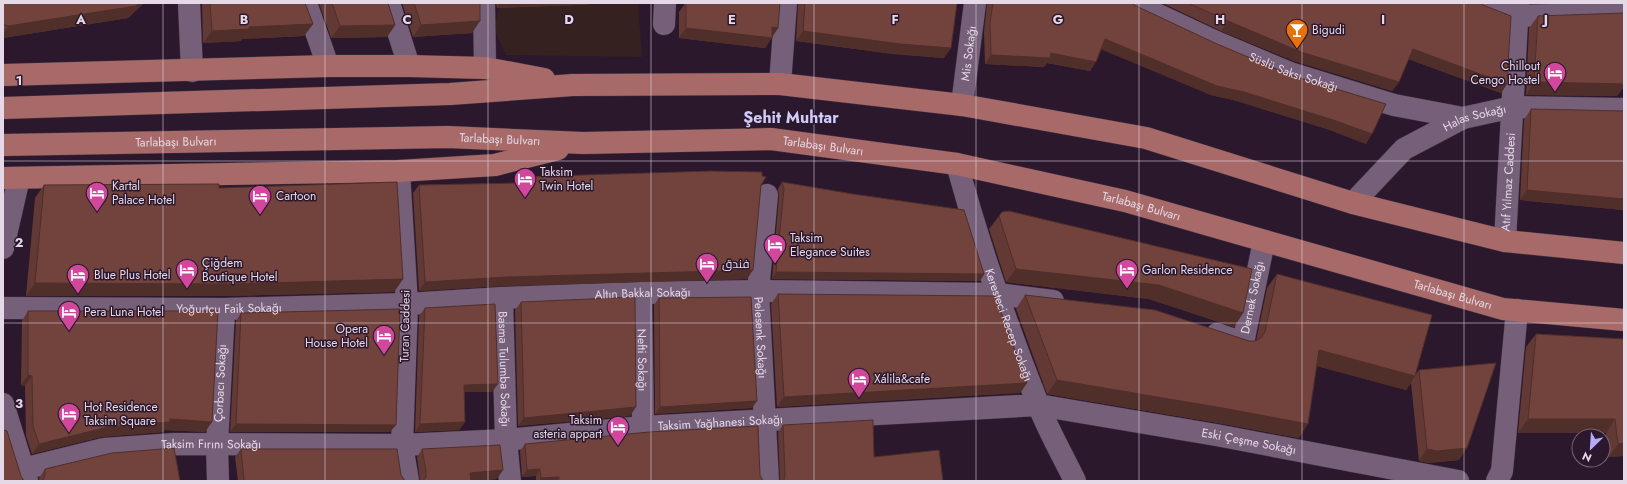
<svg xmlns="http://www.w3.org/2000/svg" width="1627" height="484" viewBox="0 0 1627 484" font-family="Jost,Cairo,sans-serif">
<rect width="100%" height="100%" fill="#2b182d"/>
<path fill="#35211f" d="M 607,3 L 638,3 L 642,57 L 506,55 L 494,29 L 499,8 Z"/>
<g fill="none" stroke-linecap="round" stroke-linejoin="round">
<g stroke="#413243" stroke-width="23">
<g id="street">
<path d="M 189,3 L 192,71"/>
<path d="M 306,3 L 328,66"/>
<path d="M 389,3 L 409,66"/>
<path d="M 484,3 L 485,68"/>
<path id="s1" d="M 1133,3 L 1216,42 L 1290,73 L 1394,105 L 1463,118"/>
<path d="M 1481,3 L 1516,16 L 1624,13"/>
<path d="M 664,24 L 665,3"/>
<path d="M 780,84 L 786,3"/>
<path id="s2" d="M 962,105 L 975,3"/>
<path id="s3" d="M 957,164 C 979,245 1007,326 1038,404 C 1048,430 1063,456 1075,481"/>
<path id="s4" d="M 767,195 L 758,291 L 768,481"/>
<path id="s5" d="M 1353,203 L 1404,149 L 1463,118 L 1513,107 L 1624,109"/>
<path id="s6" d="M 1505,241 L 1518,3"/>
<path id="s7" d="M 641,293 L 643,427"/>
<path id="s8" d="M 502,298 L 506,440 L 510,481"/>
<path id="s9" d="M 3,308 L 224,309 L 407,304 L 502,298 L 641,293 L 758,291 L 998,294 L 1053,301"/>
<path id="s10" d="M 1217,334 L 1243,343 L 1264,241"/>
<path id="s11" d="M 23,469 L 104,449 L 174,444 L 402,445 L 506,440 L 643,427 L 1038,405 L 1216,435 L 1458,481"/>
<path id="s12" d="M 218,481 L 217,445 L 224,309"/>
<path d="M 1497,481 L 1502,471 L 1517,310"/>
</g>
</g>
<g stroke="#413243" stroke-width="23">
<g id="secondary">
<path d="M 399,171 L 407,304 L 402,445 L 408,481"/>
<path d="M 3,248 L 19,178"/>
<path d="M 3,404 L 27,481"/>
</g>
</g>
<g stroke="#413243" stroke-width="23">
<g id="primary">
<path d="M 3,75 L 328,66 L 409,66 L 485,68 L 544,79"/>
<path d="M 3,108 L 450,94 L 573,85 L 780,84 L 962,105 L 1146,138 L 1353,203 L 1505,241 L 1624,253"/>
<path id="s13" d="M 3,145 L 448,137 L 583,143 L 771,139 L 957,164 L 1125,201 L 1503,309 L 1624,320"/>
<path d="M 3,178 L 399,171 L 495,165 L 558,149"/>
</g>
</g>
<use href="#street" stroke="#765f79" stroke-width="22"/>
<use href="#secondary" stroke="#765f79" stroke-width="22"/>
<use href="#primary" stroke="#a76a68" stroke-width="22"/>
</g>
<g fill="#623934">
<path d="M 3,3 L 144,3 L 128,18 L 3,38 Z"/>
<path d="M 202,3 L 305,3 L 313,24 L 304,36 L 242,39 L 241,41 L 203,43 Z"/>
<path d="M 319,3 L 388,3 L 395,25 L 387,37 L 331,38 Z"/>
<path d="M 402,3 L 480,3 L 472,33 L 413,37 Z"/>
<path d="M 496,3 L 607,3 L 577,5 L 497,8 Z"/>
<path d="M 684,3 L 780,3 L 778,28 L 765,48 L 679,38 L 679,12 L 684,5 Z"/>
<path d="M 798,3 L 957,3 L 944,58 L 893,54 L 796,41 Z"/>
<path d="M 987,3 L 1132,3 L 1134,5 L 1366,144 L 1330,130 L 1237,101 L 1211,95 L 1101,49 L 1090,71 L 1047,63 L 1044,67 L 985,64 L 984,32 Z"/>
<path d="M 1162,3 L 1480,3 L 1507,84 L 1501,93 L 1408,59 L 1399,82 L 1392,91 L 1294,61 L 1221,31 Z"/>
<path d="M 1538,16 L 1622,89 L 1617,96 L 1526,95 L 1529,28 Z"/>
<path d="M 1531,109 L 1623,210 L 1520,200 L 1524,120 Z"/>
<path d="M 519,177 L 761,185 L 747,279 L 501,286 L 419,291 L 413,193 L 419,185 L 515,183 Z"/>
<path d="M 782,182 L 984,274 L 980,281 L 772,279 L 779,196 L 778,189 Z"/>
<path d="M 44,185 L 219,188 L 403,279 L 394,292 L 224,296 L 26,296 L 35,198 Z"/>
<path d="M 999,216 L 1243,313 L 1234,327 L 1149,299 L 1006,282 L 989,229 Z"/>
<path d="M 1277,274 L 1416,374 L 1419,370 L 1459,460 L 1429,463 L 1419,461 L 1411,383 L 1406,390 L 1317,366 L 1299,438 L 1218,423 L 1047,394 L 1016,309 L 1025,295 L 1249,341 L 1256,341 L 1267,288 Z"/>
<path d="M 778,294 L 1027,383 L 1020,393 L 777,407 L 771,304 Z"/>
<path d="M 659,298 L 752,408 L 655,414 L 654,305 Z"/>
<path d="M 521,302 L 630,416 L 518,426 L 515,310 Z"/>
<path d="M 425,308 L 492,392 L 464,392 L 465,422 L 459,430 L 415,432 L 419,316 Z"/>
<path d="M 28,311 L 205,432 L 165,430 L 163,432 L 101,437 L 32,454 L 26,436 L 25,386 L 21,385 L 22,321 Z"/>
<path d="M 241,313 L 390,432 L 230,432 L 236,321 Z"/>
<path d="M 1536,334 L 1624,339 L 1624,456 L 1609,457 L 1606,433 L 1518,433 L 1526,347 Z"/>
<path d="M 783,425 L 874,457 L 943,481 L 780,481 L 778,432 Z"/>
<path d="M 525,444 L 763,481 L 536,481 L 536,476 L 522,477 L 520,451 Z"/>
<path d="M 241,449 L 401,475 L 405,481 L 238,481 L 235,457 Z"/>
<path d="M 422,449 L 497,479 L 471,481 L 420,481 L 417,457 Z"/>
<path d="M 45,469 L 180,481 L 39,481 L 39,478 Z"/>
</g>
<g fill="#502e2a">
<path d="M 139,3 L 144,3 L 128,18 L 3,38 L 3,34 L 8,26 Z"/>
<path d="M 500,3 L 607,3 L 577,5 L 497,8 Z"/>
<path d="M 480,21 L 472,33 L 413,37 L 421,25 Z"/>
<path d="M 1228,21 L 1399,82 L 1392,91 L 1294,61 L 1221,31 Z"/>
<path d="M 313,24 L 304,36 L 242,39 L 241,41 L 203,43 L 212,31 L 249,27 Z"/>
<path d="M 395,25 L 387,37 L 331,38 L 340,26 Z"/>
<path d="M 772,27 L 778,28 L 765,48 L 679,38 L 686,28 Z"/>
<path d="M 803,31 L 951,48 L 944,58 L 893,54 L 796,41 Z"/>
<path d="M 1105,39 L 1244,92 L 1336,121 L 1372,134 L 1366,144 L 1330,130 L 1237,101 L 1211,95 L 1098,48 Z"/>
<path d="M 1413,49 L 1507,84 L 1501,93 L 1406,58 Z"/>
<path d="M 1051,53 L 1096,62 L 1090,71 L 1047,63 L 1044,67 L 985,64 L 991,55 Z"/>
<path d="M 1624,79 L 1624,89 L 1622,89 L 1617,96 L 1526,95 L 1534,82 Z"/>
<path d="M 1527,190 L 1624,199 L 1624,209 L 1623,210 L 1520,200 Z"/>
<path d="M 1016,269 L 1159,285 L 1243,313 L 1234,327 L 1149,299 L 1006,282 Z"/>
<path d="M 753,270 L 747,279 L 501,286 L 419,291 L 425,282 L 507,277 Z"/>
<path d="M 776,272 L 984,274 L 980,281 L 772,279 Z"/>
<path d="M 403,279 L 394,292 L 224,296 L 26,296 L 35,283 Z"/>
<path d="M 1319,350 L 1415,376 L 1406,390 L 1309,364 Z"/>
<path d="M 28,375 L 32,376 L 25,386 L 21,385 Z"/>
<path d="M 1057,380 L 1228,409 L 1308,424 L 1299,438 L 1218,423 L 1047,394 Z"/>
<path d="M 1027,383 L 1020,393 L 777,407 L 784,397 Z"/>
<path d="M 498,384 L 492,392 L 458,392 L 464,385 Z"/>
<path d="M 757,401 L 752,408 L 655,414 L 660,407 Z"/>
<path d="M 636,407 L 630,416 L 518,426 L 524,418 Z"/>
<path d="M 170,419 L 212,422 L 205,432 L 165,430 L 163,432 L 101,437 L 32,454 L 39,444 L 108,427 Z"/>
<path d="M 1528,419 L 1615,419 L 1606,433 L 1518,433 Z"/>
<path d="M 465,422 L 459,430 L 415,432 L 420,424 Z"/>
<path d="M 236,424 L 396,425 L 390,432 L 230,432 Z"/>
<path d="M 1624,443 L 1624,456 L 1609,457 L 1618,444 Z"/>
<path d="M 1467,448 L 1459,460 L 1429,463 L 1419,461 L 1427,449 Z"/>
<path d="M 540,469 L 536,476 L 522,477 L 527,470 Z"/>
<path d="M 503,470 L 497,479 L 464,481 L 470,473 Z"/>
<path d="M 559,477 L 556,481 L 539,481 L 541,478 Z"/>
</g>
<g fill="#72423c" stroke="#502e2a">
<path d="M 3,3 L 139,3 L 136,6 L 8,26 L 3,24 Z"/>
<path d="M 210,3 L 305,3 L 313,24 L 249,27 L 249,29 L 212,31 Z"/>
<path d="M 332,3 L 388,3 L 395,25 L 340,26 Z"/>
<path d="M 414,3 L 480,3 L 480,21 L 421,25 Z"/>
<path d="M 686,3 L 780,3 L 778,28 L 772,27 L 772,38 L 686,28 Z"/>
<path d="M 805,3 L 957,3 L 951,48 L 900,44 L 803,31 Z"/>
<path d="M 993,3 L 1132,3 L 1134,5 L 1217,44 L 1293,76 L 1386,104 L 1372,134 L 1336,121 L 1244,92 L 1217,86 L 1105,39 L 1096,62 L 1051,53 L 1050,58 L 991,55 L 990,23 Z"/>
<path d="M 1188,3 L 1480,3 L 1483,5 L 1511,16 L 1507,84 L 1413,49 L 1399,82 L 1301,52 L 1228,21 Z"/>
<path d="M 1624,13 L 1624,84 L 1534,82 L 1538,16 Z"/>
<path d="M 1531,109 L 1624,111 L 1624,199 L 1527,190 Z"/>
<path d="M 711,171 L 762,172 L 762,176 L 766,177 L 761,185 L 753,270 L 507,277 L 425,282 L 419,185 L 519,183 L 519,177 Z"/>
<path d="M 397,182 L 403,279 L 233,284 L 35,283 L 44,185 L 219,184 L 219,188 Z"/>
<path d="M 782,182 L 853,194 L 964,210 L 984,274 L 776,272 L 784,189 Z"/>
<path d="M 1009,211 L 1252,269 L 1243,313 L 1159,285 L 1016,269 L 999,216 L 1002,212 Z"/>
<path d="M 1277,274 L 1432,315 L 1415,376 L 1319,350 L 1308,424 L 1228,409 L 1057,380 L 1025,295 L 1155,310 L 1249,341 L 1255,341 L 1261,338 L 1265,332 Z"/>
<path d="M 778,294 L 995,296 L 1027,383 L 784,397 Z"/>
<path d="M 635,297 L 636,407 L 524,418 L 521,302 Z"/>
<path d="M 751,297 L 757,401 L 660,407 L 659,298 Z"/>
<path d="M 495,304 L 498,384 L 464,385 L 465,422 L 420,424 L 425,308 Z"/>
<path d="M 400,309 L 396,425 L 236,424 L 241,313 Z"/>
<path d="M 28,311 L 218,311 L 212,422 L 170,419 L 170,422 L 108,427 L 39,444 L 33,426 L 32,376 L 28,375 Z"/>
<path d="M 1536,334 L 1624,339 L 1624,443 L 1618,444 L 1615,419 L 1528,419 Z"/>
<path d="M 1496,363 L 1467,448 L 1437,451 L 1427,449 L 1419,370 Z"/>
<path d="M 873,420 L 874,457 L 939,450 L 943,481 L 783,481 L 784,480 L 785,474 L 783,425 Z"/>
<path d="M 758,426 L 760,475 L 763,481 L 559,481 L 559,477 L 541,478 L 540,469 L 527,470 L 525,444 L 649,432 Z"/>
<path d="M 3,430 L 7,431 L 21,476 L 24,481 L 3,481 Z"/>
<path d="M 500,445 L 503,470 L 470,473 L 471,481 L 423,481 L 426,477 L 426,471 L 422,449 Z"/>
<path d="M 174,448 L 180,481 L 42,481 L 45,476 L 45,469 L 112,453 Z"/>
<path d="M 241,449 L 397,449 L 401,475 L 405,481 L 244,481 Z"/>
</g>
<path fill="none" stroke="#e5d8e7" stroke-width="1" stroke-opacity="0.55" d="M 163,3 L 163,481M 325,3 L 325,481M 488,3 L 488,481M 651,3 L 651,481M 814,3 L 814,481M 976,3 L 976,481M 1139,3 L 1139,481M 1302,3 L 1302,481M 1464,3 L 1464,481M 3,161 L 1624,161M 3,323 L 1624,323"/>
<defs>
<g id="bar-pin" transform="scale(1.15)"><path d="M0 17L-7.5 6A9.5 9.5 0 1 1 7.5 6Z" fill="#e8710a" stroke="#2b182d"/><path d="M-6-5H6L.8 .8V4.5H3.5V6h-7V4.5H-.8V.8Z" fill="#fff"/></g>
<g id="hotel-pin" transform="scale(1.15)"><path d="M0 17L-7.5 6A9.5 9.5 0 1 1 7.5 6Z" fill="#d1479c" stroke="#2b182d"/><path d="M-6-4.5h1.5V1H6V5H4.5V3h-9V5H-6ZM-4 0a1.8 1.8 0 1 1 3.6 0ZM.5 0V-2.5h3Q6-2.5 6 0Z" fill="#fff"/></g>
</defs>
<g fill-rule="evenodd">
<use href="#bar-pin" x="1297" y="30"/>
<use href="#hotel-pin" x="1555" y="73"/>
<use href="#hotel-pin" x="525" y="179"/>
<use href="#hotel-pin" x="97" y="193"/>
<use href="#hotel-pin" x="260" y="196"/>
<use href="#hotel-pin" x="775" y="245"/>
<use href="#hotel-pin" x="707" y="264"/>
<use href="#hotel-pin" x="187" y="270"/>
<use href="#hotel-pin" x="1127" y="270"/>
<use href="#hotel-pin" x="78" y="275"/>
<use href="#hotel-pin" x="69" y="312"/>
<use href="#hotel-pin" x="384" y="336"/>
<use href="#hotel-pin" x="859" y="379"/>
<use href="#hotel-pin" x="69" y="414"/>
<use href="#hotel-pin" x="618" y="427"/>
</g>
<g text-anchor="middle" stroke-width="3" stroke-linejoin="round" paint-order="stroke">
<g font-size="12" fill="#e5d8e7" stroke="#2b182d" text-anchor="start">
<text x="1312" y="34">Bigudi</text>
<text x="1540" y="70" text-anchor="end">Chillout<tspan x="1540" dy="14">Cengo Hostel</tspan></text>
<text x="540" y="176">Taksim<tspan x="540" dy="14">Twin Hotel</tspan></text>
<text x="112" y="190">Kartal<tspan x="112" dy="14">Palace Hotel</tspan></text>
<text x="276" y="200">Cartoon</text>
<text x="790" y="242">Taksim<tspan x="790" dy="14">Elegance Suites</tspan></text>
<text x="202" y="267">Çiğdem<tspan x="202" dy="14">Boutique Hotel</tspan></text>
<text x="722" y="268">فندق</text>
<text x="1142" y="274">Garlon Residence</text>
<text x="94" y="279">Blue Plus Hotel</text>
<text x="84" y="316">Pera Luna Hotel</text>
<text x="368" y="333" text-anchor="end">Opera<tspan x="368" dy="14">House Hotel</tspan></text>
<text x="874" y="383">Xálila&amp;cafe</text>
<text x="84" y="411">Hot Residence<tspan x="84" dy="14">Taksim Square</tspan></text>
<text x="602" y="424" text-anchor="end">Taksim<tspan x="602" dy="14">asteria appart</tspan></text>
</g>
<g font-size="12" fill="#e5d8e7" stroke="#2b182d">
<text dy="4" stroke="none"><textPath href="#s2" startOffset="52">Mis Sokağı</textPath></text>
<text dy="4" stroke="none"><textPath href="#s1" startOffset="175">Süslü Saksı Sokağı</textPath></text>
<text dy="4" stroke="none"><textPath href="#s5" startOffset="152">Halas Sokağı</textPath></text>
<text dy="4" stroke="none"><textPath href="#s13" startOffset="497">Tarlabaşı Bulvarı</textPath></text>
<text dy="4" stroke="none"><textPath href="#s13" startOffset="173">Tarlabaşı Bulvarı</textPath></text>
<text dy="4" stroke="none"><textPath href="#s13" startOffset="821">Tarlabaşı Bulvarı</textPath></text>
<text dy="4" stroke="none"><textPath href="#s6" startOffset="59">Atıf Yılmaz Caddesi</textPath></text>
<text dy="4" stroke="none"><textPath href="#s13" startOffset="1145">Tarlabaşı Bulvarı</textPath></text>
<text dy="4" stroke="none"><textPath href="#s9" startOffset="640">Altın Bakkal Sokağı</textPath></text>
<text dy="4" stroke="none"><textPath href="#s13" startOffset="1469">Tarlabaşı Bulvarı</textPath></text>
<text dy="4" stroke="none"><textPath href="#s10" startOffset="74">Dernek Sokağı</textPath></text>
<text dy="4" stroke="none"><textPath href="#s9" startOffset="226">Yoğurtçu Faik Sokağı</textPath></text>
<text dy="4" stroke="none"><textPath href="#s3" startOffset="169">Keresteci Recep Sokağı</textPath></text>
<text transform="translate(405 326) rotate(-89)" y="4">Turan Caddesi</text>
<text dy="4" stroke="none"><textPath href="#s4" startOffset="143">Pelesenk Sokağı</textPath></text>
<text dy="4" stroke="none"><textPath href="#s7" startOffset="67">Nefti Sokağı</textPath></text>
<text dy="4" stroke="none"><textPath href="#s8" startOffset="71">Basma Tulumba Sokağı</textPath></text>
<text dy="4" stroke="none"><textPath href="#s12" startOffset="98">Çorbacı Sokağı</textPath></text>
<text dy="4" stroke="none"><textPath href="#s11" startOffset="701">Taksim Yağhanesi Sokağı</textPath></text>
<text dy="4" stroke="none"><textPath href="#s11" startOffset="1233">Eski Çeşme Sokağı</textPath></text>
<text dy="4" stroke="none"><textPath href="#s11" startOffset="191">Taksim Fırını Sokağı</textPath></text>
</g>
<g font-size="16" font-weight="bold" fill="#cfccf8" stroke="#2b182d">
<text x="791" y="123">Şehit Muhtar</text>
</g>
</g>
<g font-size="13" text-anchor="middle" font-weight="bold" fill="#e5d8e7" stroke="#2b182d" stroke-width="3" stroke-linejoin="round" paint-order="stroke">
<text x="81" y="24">A</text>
<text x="244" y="24">B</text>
<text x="407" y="24">C</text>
<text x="569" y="24">D</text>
<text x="732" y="24">E</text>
<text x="895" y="24">F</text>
<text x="1058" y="24">G</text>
<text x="1220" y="24">H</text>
<text x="1383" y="24">I</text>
<text x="1546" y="24">J</text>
<text x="19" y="85">1</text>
<text x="19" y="247">2</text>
<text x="19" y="408">3</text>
</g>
<rect width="1627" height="484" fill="none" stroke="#e5d8e7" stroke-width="8"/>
<g transform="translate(1591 448) rotate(205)"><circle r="19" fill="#2b182d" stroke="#756577"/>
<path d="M0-3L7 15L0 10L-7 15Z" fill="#b4acf9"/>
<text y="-6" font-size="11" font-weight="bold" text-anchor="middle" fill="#e5d8e7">N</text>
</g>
</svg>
